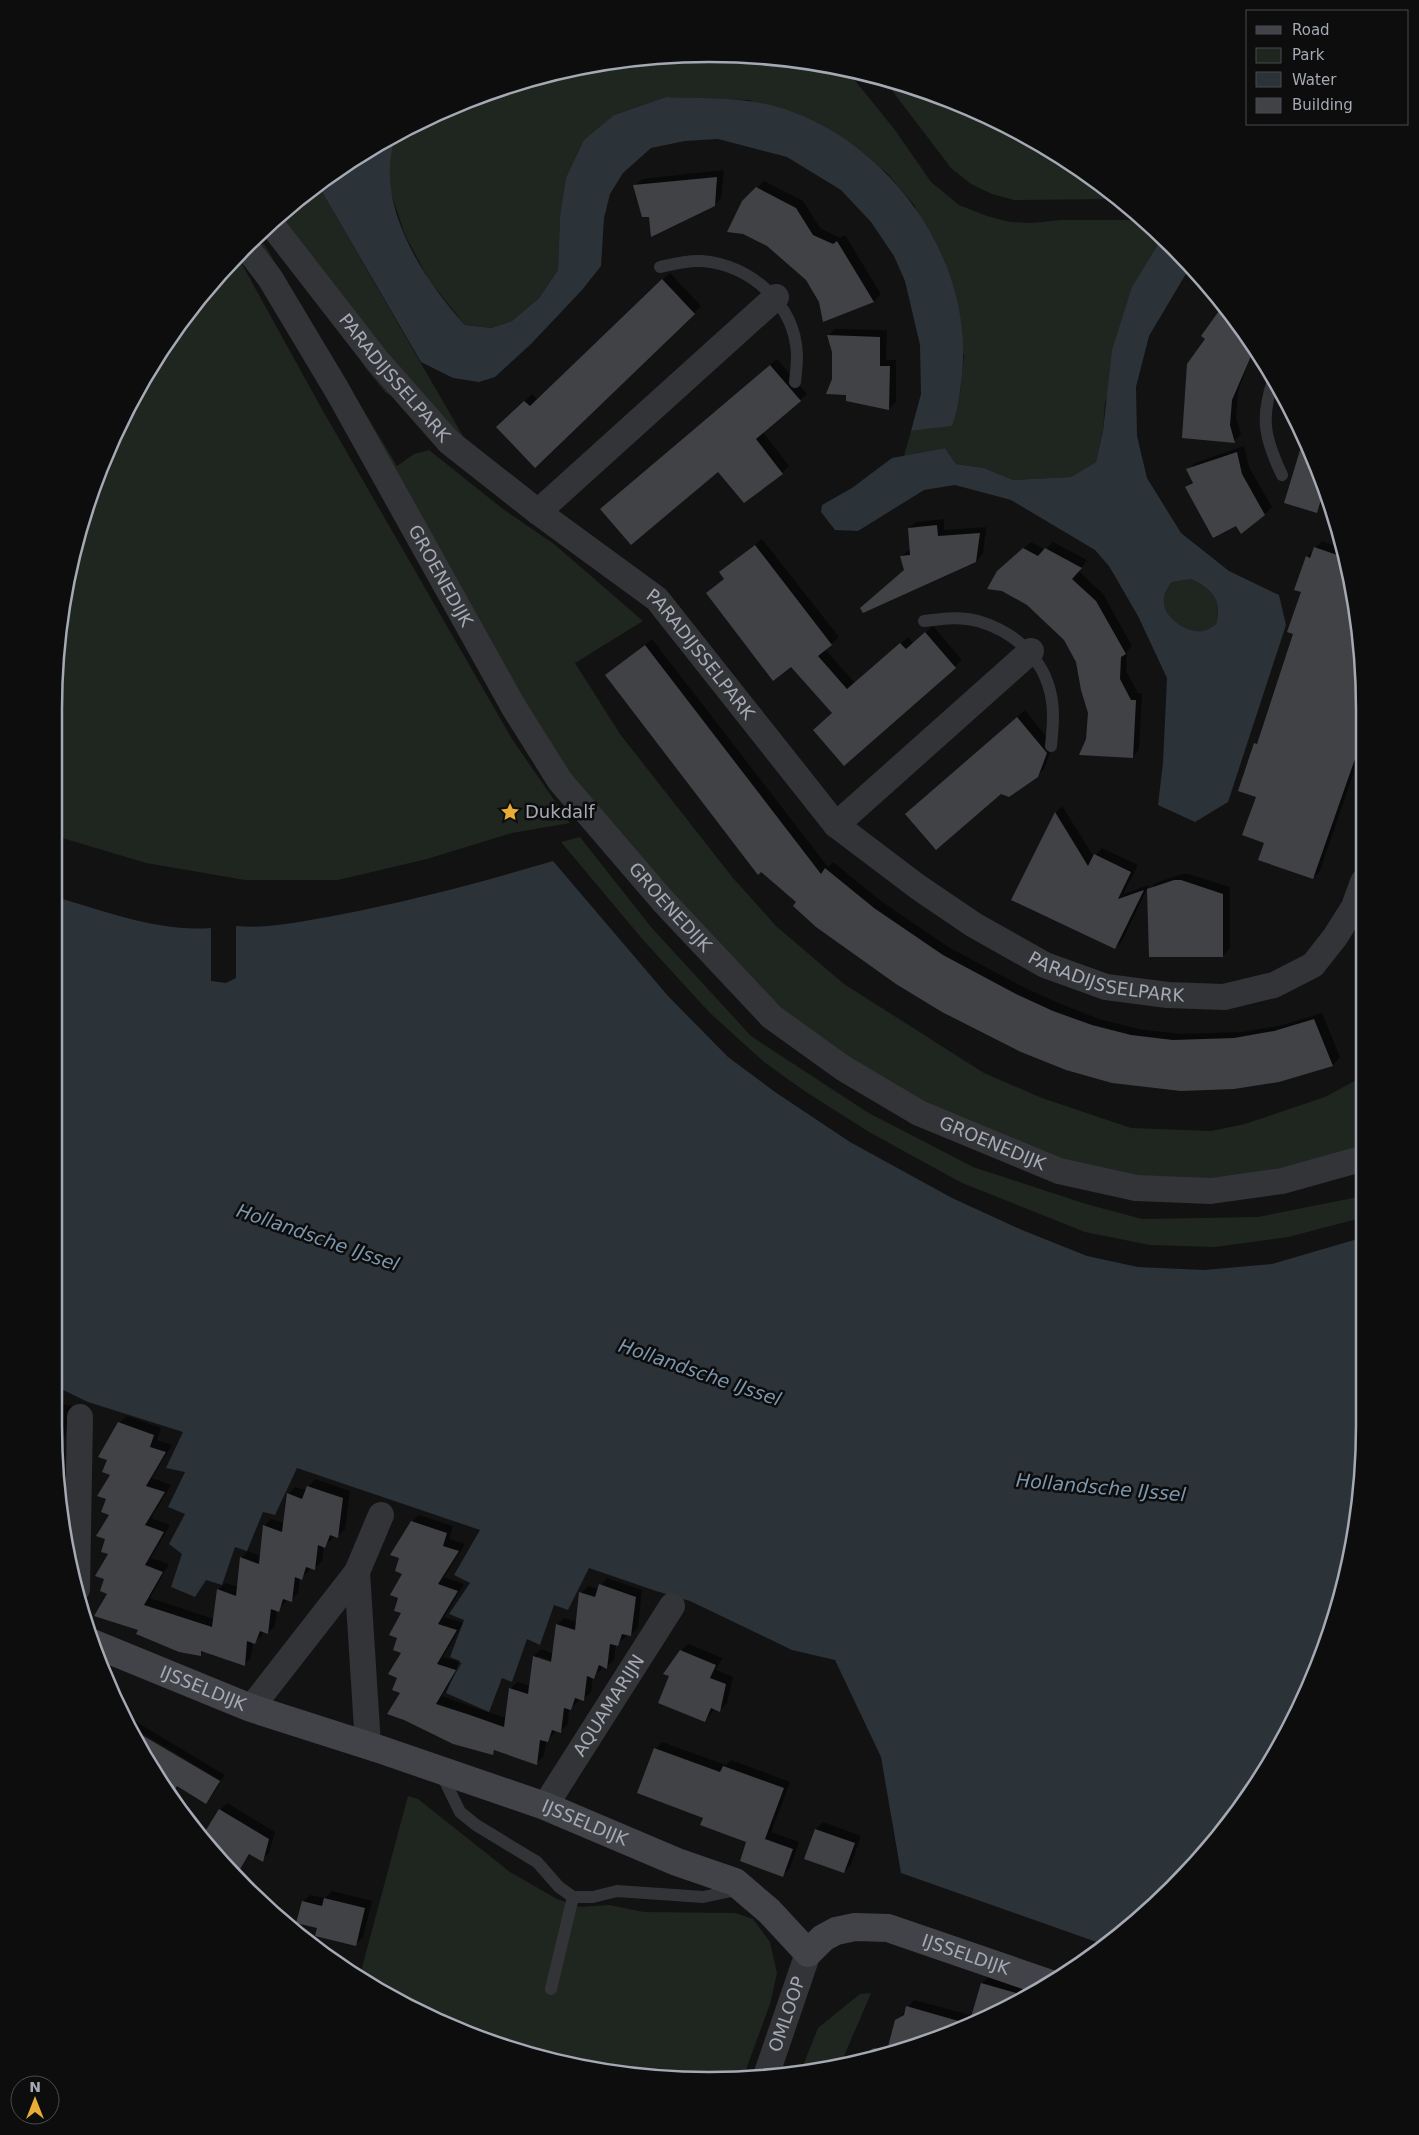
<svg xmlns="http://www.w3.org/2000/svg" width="1419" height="2135" viewBox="0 0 1419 2135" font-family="'DejaVu Sans',sans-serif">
<rect width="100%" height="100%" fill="#121213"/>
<g fill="#1e261f">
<path d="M 667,55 L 795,59 L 848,72 L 895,130 L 931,182 L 959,205 L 987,216 L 1010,222 L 1032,223 L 1060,220 L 1145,220 L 1162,238 L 1105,403 L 1103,431 L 1096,462 L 1071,477 L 1013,480 L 984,468 L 956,464 L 945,448 L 904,456 L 911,431 L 951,426 L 960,392 L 964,356 L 915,206 L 887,173 L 859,149 L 749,100 L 666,97 L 614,115 L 560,217 L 558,270 L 539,298 L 512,321 L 491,328 L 465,325 L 429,280 L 405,235 L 389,187 L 390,153 L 396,136 L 420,121 L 540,76 Z"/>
<path d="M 884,80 L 921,89 L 1038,142 L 1118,199 L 1014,200 L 992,194 L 971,184 L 951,168 Z"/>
<path d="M 318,185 L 467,443 L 385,392 L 367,370 L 275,223 Z"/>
<path d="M 254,243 L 264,244 L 397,466 L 414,454 L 429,450 L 503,509 L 554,544 L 643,621 L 575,663 L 620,734 L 733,878 L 776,926 L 844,984 L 984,1073 L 1042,1098 L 1131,1128 L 1211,1131 L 1245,1124 L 1325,1097 L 1362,1077 L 1361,1145 L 1275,1178 L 1176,1189 L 1062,1174 L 798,1042 L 625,858 L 515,691 Z"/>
<path d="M 238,257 L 323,411 L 512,739 L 570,823 L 512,833 L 427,859 L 338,880 L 245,880 L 146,863 L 59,837 L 59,624 L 88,499 L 121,420 L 217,277 Z"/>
<path d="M 1191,579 C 1211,588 1223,600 1216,624 C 1213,626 1209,629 1206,630 C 1191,636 1165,619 1164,603 C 1163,595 1167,588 1172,582 Z"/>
<path d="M 580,837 L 651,927 L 751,1036 L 867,1112 L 973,1167 L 1086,1204 L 1142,1219 L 1258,1217 L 1353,1198 L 1361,1194 L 1361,1218 L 1288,1237 L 1215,1247 L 1150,1245 L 1085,1232 L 962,1183 L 869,1132 L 803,1090 L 764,1062 L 710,1013 L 644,941 L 561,842 Z"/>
<path d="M 408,1796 L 418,1799 L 510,1872 L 557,1899 L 580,1907 L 609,1905 L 644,1912 L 735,1913 L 753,1919 L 770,1942 L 777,1973 L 770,2004 L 744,2075 L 666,2080 L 581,2069 L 459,2031 L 360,1975 Z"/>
<path d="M 871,1993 L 839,2068 L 801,2071 L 818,2028 L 860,1994 Z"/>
</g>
<g fill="#2b3238" fill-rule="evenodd">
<path d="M 666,97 C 708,99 750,96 790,111 C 894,148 974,262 962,375 C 960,392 958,410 952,426 L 911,431 L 921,394 L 920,345 L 905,281 L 894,256 L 871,222 L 841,190 L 787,157 L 718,139 L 685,141 L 651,148 L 623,173 L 610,194 L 604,218 L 601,266 L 582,290 L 531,344 L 495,377 L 479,382 L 453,378 L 421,362 L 318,185 L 396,136 C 372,201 422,278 465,325 L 491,328 L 512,321 L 539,298 L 558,270 L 560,217 L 566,178 L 584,140 L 614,115 Z"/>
<path d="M 1162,238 L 1190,267 L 1149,336 L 1136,387 L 1137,436 L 1147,478 L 1181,533 L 1229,571 L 1279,595 L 1286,625 L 1228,802 L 1195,822 L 1158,805 L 1163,763 L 1167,678 L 1138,616 L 1109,566 L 1095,550 L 1011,500 L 955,485 L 924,490 L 858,531 L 835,530 L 821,512 L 822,505 L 852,488 L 892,458 L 945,448 L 956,464 L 984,468 L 1013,480 L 1071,477 L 1096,462 L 1103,431 L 1112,350 L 1132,287 ZM 1191,579 C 1211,588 1223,600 1216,624 C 1213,626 1209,629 1206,630 C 1191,636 1165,619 1164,603 C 1163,595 1167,588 1172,582 Z"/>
<path d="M 553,861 L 668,996 L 728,1057 L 775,1092 L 850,1142 L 952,1198 L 1022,1230 L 1087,1256 L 1138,1267 L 1204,1270 L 1272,1264 L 1361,1238 L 1360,1511 L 1331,1636 L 1298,1715 L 1202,1858 L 1142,1919 L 1105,1945 L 901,1873 L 881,1757 L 835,1660 L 792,1650 L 690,1601 L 656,1591 L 589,1568 L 568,1610 L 554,1605 L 540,1645 L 527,1639 L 512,1682 L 502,1678 L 489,1712 L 446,1693 L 460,1661 L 450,1657 L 464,1620 L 449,1614 L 470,1583 L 454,1575 L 480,1530 L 297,1468 L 275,1515 L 263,1512 L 247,1551 L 235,1547 L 222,1585 L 206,1580 L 195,1597 L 171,1587 L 182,1554 L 169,1544 L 185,1514 L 168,1507 L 185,1472 L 166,1468 L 183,1432 L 88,1402 L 59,1388 L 59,898 C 108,912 159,932 211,928 L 211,981 L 226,983 L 236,978 L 236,926 C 270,929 304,921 338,915 C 411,901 482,882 553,861 Z"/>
</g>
<g fill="#0007" fill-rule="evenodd">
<path d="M 724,170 L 721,198 L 714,205 L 650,216 L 635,186 L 642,179 Z"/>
<path d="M 764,181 L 803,201 L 820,228 L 840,238 L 845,235 L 881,294 L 874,301 L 824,320 L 820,301 L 806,279 L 743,202 Z"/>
<path d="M 670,273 L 701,306 L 535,466 L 498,427 L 532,394 L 538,400 Z"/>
<path d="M 1222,302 L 1230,311 L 1253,348 L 1238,392 L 1236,417 L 1241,434 L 1234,441 L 1183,437 L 1207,339 L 1220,312 L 1216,309 Z"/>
<path d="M 835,329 L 887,330 L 886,360 L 896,360 L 896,402 L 889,409 L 847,393 L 828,336 Z"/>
<path d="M 777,359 L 807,394 L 763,432 L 789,466 L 782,473 L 718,470 L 609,502 Z"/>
<path d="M 1306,442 L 1328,500 L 1325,499 L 1316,512 L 1303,444 Z"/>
<path d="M 1244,446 L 1249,467 L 1272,507 L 1265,514 L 1237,524 L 1187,487 L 1193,480 L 1188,470 L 1195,463 Z"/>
<path d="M 944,519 L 944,530 L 986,527 L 983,554 L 976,561 L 905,570 L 901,556 L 911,549 L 909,528 L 916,522 Z"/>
<path d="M 762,539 L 839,637 L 825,649 L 855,683 L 908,637 L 913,643 L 933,626 L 962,660 L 844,764 L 833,712 L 792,665 L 707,593 L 725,578 L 721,572 L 728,566 Z"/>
<path d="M 1322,541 L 1344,549 L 1364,667 L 1363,745 L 1320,871 L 1313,878 L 1266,842 L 1257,796 L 1255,744 L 1260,739 L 1295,633 L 1307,557 Z"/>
<path d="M 1031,542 L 1045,550 L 1053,542 L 1087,560 L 1079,571 L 1103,594 L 1132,646 L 1127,651 L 1126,671 L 1138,693 L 1142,693 L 1139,750 L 1132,757 L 1088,739 L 1089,713 L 1077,662 L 1065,639 L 998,571 Z"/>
<path d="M 652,639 L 828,867 L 833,862 L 881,901 L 950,948 L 1023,987 L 1061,1004 L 1099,1019 L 1139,1029 L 1180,1034 L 1242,1032 L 1283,1025 L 1322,1013 L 1340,1057 L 1333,1065 L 1295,1077 L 1022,1051 L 798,902 L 607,675 Z"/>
<path d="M 1025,710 L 1053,745 L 1044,769 L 1037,776 L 1001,793 L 914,807 Z"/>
<path d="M 1062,806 L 1094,857 L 1102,848 L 1138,865 L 1123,894 L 1149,885 L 1122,941 L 1115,948 L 1012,899 L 1056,813 Z"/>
<path d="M 1182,874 L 1188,874 L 1230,887 L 1230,948 L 1223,956 L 1148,890 L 1156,883 Z"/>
<path d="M 59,1403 L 74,1407 L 59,1454 Z"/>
<path d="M 127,1416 L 161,1428 L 157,1440 L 172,1445 L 152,1478 L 171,1485 L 151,1518 L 170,1525 L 151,1558 L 169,1564 L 150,1598 L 214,1619 L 218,1590 L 225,1583 L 238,1587 L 241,1558 L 248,1551 L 261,1556 L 264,1526 L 271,1519 L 285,1523 L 288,1494 L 295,1487 L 306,1490 L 315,1479 L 350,1491 L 345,1529 L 338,1536 L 334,1535 L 332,1539 L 324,1546 L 322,1561 L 315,1568 L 310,1567 L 309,1571 L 300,1578 L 298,1593 L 291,1600 L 287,1599 L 285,1603 L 277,1610 L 275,1626 L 268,1633 L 263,1631 L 262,1636 L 253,1642 L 251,1658 L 244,1665 L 204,1651 L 200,1655 L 140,1630 L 109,1594 L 111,1514 L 107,1499 L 119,1423 Z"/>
<path d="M 419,1515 L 453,1526 L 449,1539 L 465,1544 L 444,1577 L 464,1584 L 444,1617 L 463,1623 L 443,1657 L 462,1663 L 442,1696 L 478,1709 L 507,1718 L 510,1689 L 517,1682 L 530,1686 L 534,1656 L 541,1649 L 554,1654 L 557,1625 L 564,1618 L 577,1622 L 581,1593 L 588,1586 L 599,1589 L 607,1578 L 642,1590 L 638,1628 L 631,1635 L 626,1634 L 625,1638 L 616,1644 L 614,1660 L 607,1667 L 603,1666 L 601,1670 L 593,1676 L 591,1692 L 584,1699 L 579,1698 L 578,1702 L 569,1708 L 568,1724 L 561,1731 L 556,1730 L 554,1734 L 546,1741 L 544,1756 L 537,1763 L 496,1750 L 493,1753 L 402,1692 L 398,1677 L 402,1652 L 404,1573 L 412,1522 ZM 538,1656 L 558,1663 L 557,1666 L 538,1659 Z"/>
<path d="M 688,1644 L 722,1658 L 716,1670 L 733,1677 L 727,1703 L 720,1710 L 715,1708 L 705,1721 L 681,1651 Z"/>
<path d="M 128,1717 L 225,1775 L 221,1781 L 134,1728 Z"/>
<path d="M 136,1732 L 220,1783 L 212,1796 L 206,1802 L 178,1785 L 171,1793 L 164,1789 Z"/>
<path d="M 662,1742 L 726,1765 L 731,1760 L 790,1782 L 771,1832 L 799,1842 L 790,1868 L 783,1875 L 748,1841 L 705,1817 L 656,1749 Z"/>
<path d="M 227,1803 L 275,1832 L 269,1853 L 262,1860 L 251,1853 L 235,1875 L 217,1858 L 202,1839 L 220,1810 Z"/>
<path d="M 823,1822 L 861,1836 L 851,1865 L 844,1872 L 806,1858 L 816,1829 Z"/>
<path d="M 332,1891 L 372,1901 L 363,1937 L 356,1944 L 318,1927 L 303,1902 L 310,1895 L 325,1898 Z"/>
<path d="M 989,1976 L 1035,1989 L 1033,1996 L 996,2014 L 975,2008 L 982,1983 Z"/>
<path d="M 914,2000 L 985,2019 L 960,2031 L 898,2050 L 889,2048 L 897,2021 Z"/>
</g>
<g fill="#414246">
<path d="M 717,177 L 715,206 L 651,237 L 649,217 L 642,217 L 633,185 Z"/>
<path d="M 756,187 L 796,208 L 813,235 L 833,244 L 837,241 L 874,302 L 823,322 L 819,302 L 806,280 L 767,246 L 743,234 L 727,232 L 742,201 Z"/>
<path d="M 662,279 L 695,314 L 535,468 L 496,427 L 524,401 L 530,406 Z"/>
<path d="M 1224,304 L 1254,349 L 1232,400 L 1230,425 L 1235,443 L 1182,438 L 1187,364 L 1205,339 L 1201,336 Z"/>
<path d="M 827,335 L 880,337 L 880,366 L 890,366 L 889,410 L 846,401 L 846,395 L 826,394 L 832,379 L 832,352 Z"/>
<path d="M 770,365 L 801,401 L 756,439 L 783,474 L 744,503 L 718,472 L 631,545 L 600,509 Z"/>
<path d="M 1304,437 L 1324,490 L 1317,513 L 1284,503 Z"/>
<path d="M 1237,452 L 1242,474 L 1265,515 L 1241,534 L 1236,526 L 1213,538 L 1185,487 L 1193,483 L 1186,469 Z"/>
<path d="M 937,525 L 938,536 L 980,533 L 976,562 L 863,613 L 860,608 L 904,570 L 900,556 L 910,555 L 908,528 Z"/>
<path d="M 755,545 L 832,645 L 818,656 L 847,689 L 900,643 L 906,649 L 925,632 L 956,668 L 844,766 L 813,730 L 832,713 L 791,667 L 773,681 L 706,593 L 724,579 L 719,572 Z"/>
<path d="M 1314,547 L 1346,558 L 1364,668 L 1364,733 L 1313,879 L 1258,860 L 1264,843 L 1242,835 L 1256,797 L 1238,791 L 1254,743 L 1257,744 L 1293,634 L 1287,632 L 1301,592 L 1294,590 L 1306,556 L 1310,558 Z"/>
<path d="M 1023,548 L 1038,556 L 1045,548 L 1082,568 L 1072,579 L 1096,601 L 1126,654 L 1121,657 L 1120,679 L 1131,700 L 1136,700 L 1133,758 L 1079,755 L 1086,739 L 1088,713 L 1081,690 L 1076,662 L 1064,640 L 1027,605 L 1002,591 L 987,589 L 997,571 Z"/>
<path d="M 645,645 L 821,874 L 825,868 L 874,908 L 943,955 L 1016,994 L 1053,1011 L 1092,1025 L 1131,1035 L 1173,1040 L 1234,1038 L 1274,1031 L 1314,1019 L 1333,1066 L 1279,1082 L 1234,1089 L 1181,1091 L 1112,1083 L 1066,1070 L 1021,1052 L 942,1012 L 896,984 L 816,927 L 793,906 L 796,902 L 761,872 L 758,875 L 605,675 Z"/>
<path d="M 1017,717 L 1047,753 L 1038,777 L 1009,797 L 1001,794 L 936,850 L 905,814 Z"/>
<path d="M 1055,812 L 1088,866 L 1094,854 L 1131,872 L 1118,899 L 1144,890 L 1115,949 L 1011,900 Z"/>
<path d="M 1174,880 L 1181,880 L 1223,894 L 1223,957 L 1149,957 L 1147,889 Z"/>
<path d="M 118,1422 L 154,1435 L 150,1447 L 166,1452 L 146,1486 L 165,1492 L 145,1525 L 164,1532 L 145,1565 L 163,1572 L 144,1605 L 212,1627 L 217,1589 L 236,1596 L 240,1557 L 259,1564 L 263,1525 L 282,1532 L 287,1493 L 302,1499 L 307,1486 L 343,1498 L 338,1538 L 330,1535 L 325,1548 L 318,1545 L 315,1570 L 306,1567 L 302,1580 L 295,1577 L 292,1602 L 283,1599 L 279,1612 L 271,1609 L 268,1634 L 260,1631 L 255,1644 L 247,1641 L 245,1666 L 201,1651 L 201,1656 L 179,1652 L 136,1634 L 138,1630 L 94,1616 L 107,1594 L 100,1591 L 104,1579 L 95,1576 L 108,1554 L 101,1552 L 105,1539 L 96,1536 L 109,1515 L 101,1512 L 106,1499 L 97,1496 L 110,1475 L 102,1472 L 107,1460 L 98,1457 Z"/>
<path d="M 411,1521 L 447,1533 L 443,1546 L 459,1551 L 438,1584 L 458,1591 L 438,1624 L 457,1630 L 437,1664 L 456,1670 L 436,1704 L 470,1715 L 504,1727 L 509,1688 L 528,1694 L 533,1656 L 551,1662 L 556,1624 L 575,1630 L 579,1592 L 595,1597 L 599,1584 L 636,1597 L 631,1636 L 622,1634 L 618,1646 L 610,1644 L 607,1669 L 599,1665 L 594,1679 L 587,1676 L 584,1701 L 575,1698 L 571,1710 L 564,1708 L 561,1733 L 552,1730 L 548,1742 L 540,1740 L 537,1765 L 494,1750 L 493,1755 L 453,1744 L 404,1720 L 387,1714 L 400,1693 L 392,1690 L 397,1678 L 388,1674 L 401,1653 L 393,1650 L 397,1638 L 389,1635 L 401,1613 L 394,1611 L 398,1598 L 390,1595 L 402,1574 L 395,1571 L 399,1558 L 390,1555 Z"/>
<path d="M 680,1650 L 716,1665 L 710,1678 L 726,1684 L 720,1712 L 711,1708 L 705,1722 L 658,1703 L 669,1676 L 663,1674 Z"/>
<path d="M 135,1731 L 220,1781 L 206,1804 L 177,1786 L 170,1797 Z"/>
<path d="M 654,1748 L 720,1772 L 723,1766 L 784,1788 L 765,1839 L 793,1849 L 783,1877 L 740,1861 L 746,1842 L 700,1825 L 703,1818 L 637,1793 Z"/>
<path d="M 219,1809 L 269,1839 L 263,1862 L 249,1854 L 236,1876 L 217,1858 L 201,1838 Z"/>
<path d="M 815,1829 L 855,1843 L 844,1873 L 804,1859 Z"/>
<path d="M 324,1898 L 365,1908 L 356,1946 L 315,1936 L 317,1928 L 296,1923 L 302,1901 L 322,1906 Z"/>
<path d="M 981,1983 L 1030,1997 L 960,2031 L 886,2054 L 895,2020 L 904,2015 L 906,2006 L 969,2024 Z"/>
</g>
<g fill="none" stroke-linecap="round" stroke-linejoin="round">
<g stroke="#333438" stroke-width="12">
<path d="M 660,267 C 673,264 688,260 702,261 C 751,265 795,304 797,355 C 797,364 796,373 795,382"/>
<path d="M 1273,381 C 1260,419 1265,439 1282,475"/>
<path d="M 924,621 C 942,619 960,616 978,621 C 1022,634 1053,668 1053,716 C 1053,726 1052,736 1051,746"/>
<path d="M 440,1771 L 460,1812 L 476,1825 L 537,1862 L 559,1887 L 573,1897 L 593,1897 L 617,1891 L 703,1897 L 741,1889"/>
<path d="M 551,1989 L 573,1897"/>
<path d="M 872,2058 L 875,2054"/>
</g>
<g stroke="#333438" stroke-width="26">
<path id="s1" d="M 272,225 L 376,359 L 449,442 L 538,512 L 657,599 L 836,825 L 918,887 L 974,925 L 1045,965 L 1106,987 L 1168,995 L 1224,997 L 1274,985 L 1313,965 L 1335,937 L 1354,907 L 1363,882"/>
<path id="s2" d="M 247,248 L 270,278 L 337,390 L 513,706 L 560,781 L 663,901 L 772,1017 L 843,1068 L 919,1113 L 1059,1171 L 1136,1188 L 1211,1191 L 1282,1181 L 1361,1159"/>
<path d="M 538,512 L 776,297"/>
<path d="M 836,825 L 1031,651"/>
<path d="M 357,1572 L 368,1745"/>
<path d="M 77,1589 L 80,1417"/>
<path d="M 251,1708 L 357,1572 L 381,1515"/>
<path id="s3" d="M 545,1806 L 672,1606"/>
<path id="s4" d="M 767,2073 L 808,1953"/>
</g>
<path stroke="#414348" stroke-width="28" id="s5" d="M 92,1643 L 251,1708 L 382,1750 L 545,1806 L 677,1862 L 735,1882 L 769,1911 L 808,1953 L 823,1938 L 836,1931 L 855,1927 L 888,1928 L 1051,1984"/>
</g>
<defs>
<g id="sight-bare" transform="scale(1.5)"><path d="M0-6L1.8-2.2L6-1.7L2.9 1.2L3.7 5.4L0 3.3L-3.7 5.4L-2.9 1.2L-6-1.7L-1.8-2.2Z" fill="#e9ac34" stroke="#0d0d0e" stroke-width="2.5" paint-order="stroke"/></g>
</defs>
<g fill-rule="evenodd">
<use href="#sight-bare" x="510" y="812"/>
</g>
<g text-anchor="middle" stroke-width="5" stroke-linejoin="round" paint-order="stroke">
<g font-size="18" fill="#a4a9b3" stroke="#0d0d0e">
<text dy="6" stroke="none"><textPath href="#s1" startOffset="196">PARADIJSSELPARK</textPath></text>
<text dy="6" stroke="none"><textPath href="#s2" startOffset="381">GROENEDIJK</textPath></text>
<text dy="6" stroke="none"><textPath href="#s1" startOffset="611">PARADIJSSELPARK</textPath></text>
<text dy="6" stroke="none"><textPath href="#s2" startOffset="786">GROENEDIJK</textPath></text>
<text dy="6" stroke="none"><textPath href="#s1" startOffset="1144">PARADIJSSELPARK</textPath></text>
<text dy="6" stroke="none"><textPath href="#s2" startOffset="1191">GROENEDIJK</textPath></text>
<text dy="6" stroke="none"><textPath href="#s5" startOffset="120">IJSSELDIJK</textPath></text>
<text dy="6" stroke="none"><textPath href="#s3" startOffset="119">AQUAMARIJN</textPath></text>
<text dy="6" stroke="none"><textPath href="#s5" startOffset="525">IJSSELDIJK</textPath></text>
<text dy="6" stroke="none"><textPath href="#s5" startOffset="959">IJSSELDIJK</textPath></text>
<text dy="6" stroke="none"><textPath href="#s4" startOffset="62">OMLOOP</textPath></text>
</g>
<g font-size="18" fill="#a4a9b3" stroke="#0d0d0e" text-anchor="start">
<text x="525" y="818">Dukdalf</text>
</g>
<g font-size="19" font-style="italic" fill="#7c96ad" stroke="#0d0d0e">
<text transform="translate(318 1237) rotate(19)" y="7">Hollandsche IJssel</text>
<text transform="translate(700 1372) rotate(19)" y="7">Hollandsche IJssel</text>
<text transform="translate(1101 1487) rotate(5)" y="7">Hollandsche IJssel</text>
</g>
</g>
<path d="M0 0H1419V2135H0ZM709 62H709A647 647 0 0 1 1356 709V1425A647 647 0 0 1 709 2072H709A647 647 0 0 1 62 1425V709A647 647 0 0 1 709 62Z" fill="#0d0d0e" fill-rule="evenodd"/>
<path fill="none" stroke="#a4a9b3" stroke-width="2.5" d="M709 62H709A647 647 0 0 1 1356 709V1425A647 647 0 0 1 709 2072H709A647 647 0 0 1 62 1425V709A647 647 0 0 1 709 62Z"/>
<rect x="1246" y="10" width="162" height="115" fill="#0d0d0e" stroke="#494b50"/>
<rect x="1256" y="26" width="25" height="8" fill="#414348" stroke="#494b50"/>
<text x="1292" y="35" font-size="15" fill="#a4a9b3">Road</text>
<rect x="1256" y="48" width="25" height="15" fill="#1e261f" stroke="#494b50"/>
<text x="1292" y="60" font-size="15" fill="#a4a9b3">Park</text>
<rect x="1256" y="72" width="25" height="15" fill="#2b3238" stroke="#494b50"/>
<text x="1292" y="85" font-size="15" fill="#a4a9b3">Water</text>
<rect x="1256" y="98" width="25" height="15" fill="#414246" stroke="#494b50"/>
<text x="1292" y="110" font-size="15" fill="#a4a9b3">Building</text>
<g transform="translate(35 2100)"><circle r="24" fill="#0d0d0e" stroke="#494b50"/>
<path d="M0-4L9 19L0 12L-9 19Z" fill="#e9ac34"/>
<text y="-8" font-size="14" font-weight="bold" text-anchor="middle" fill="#a4a9b3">N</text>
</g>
</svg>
